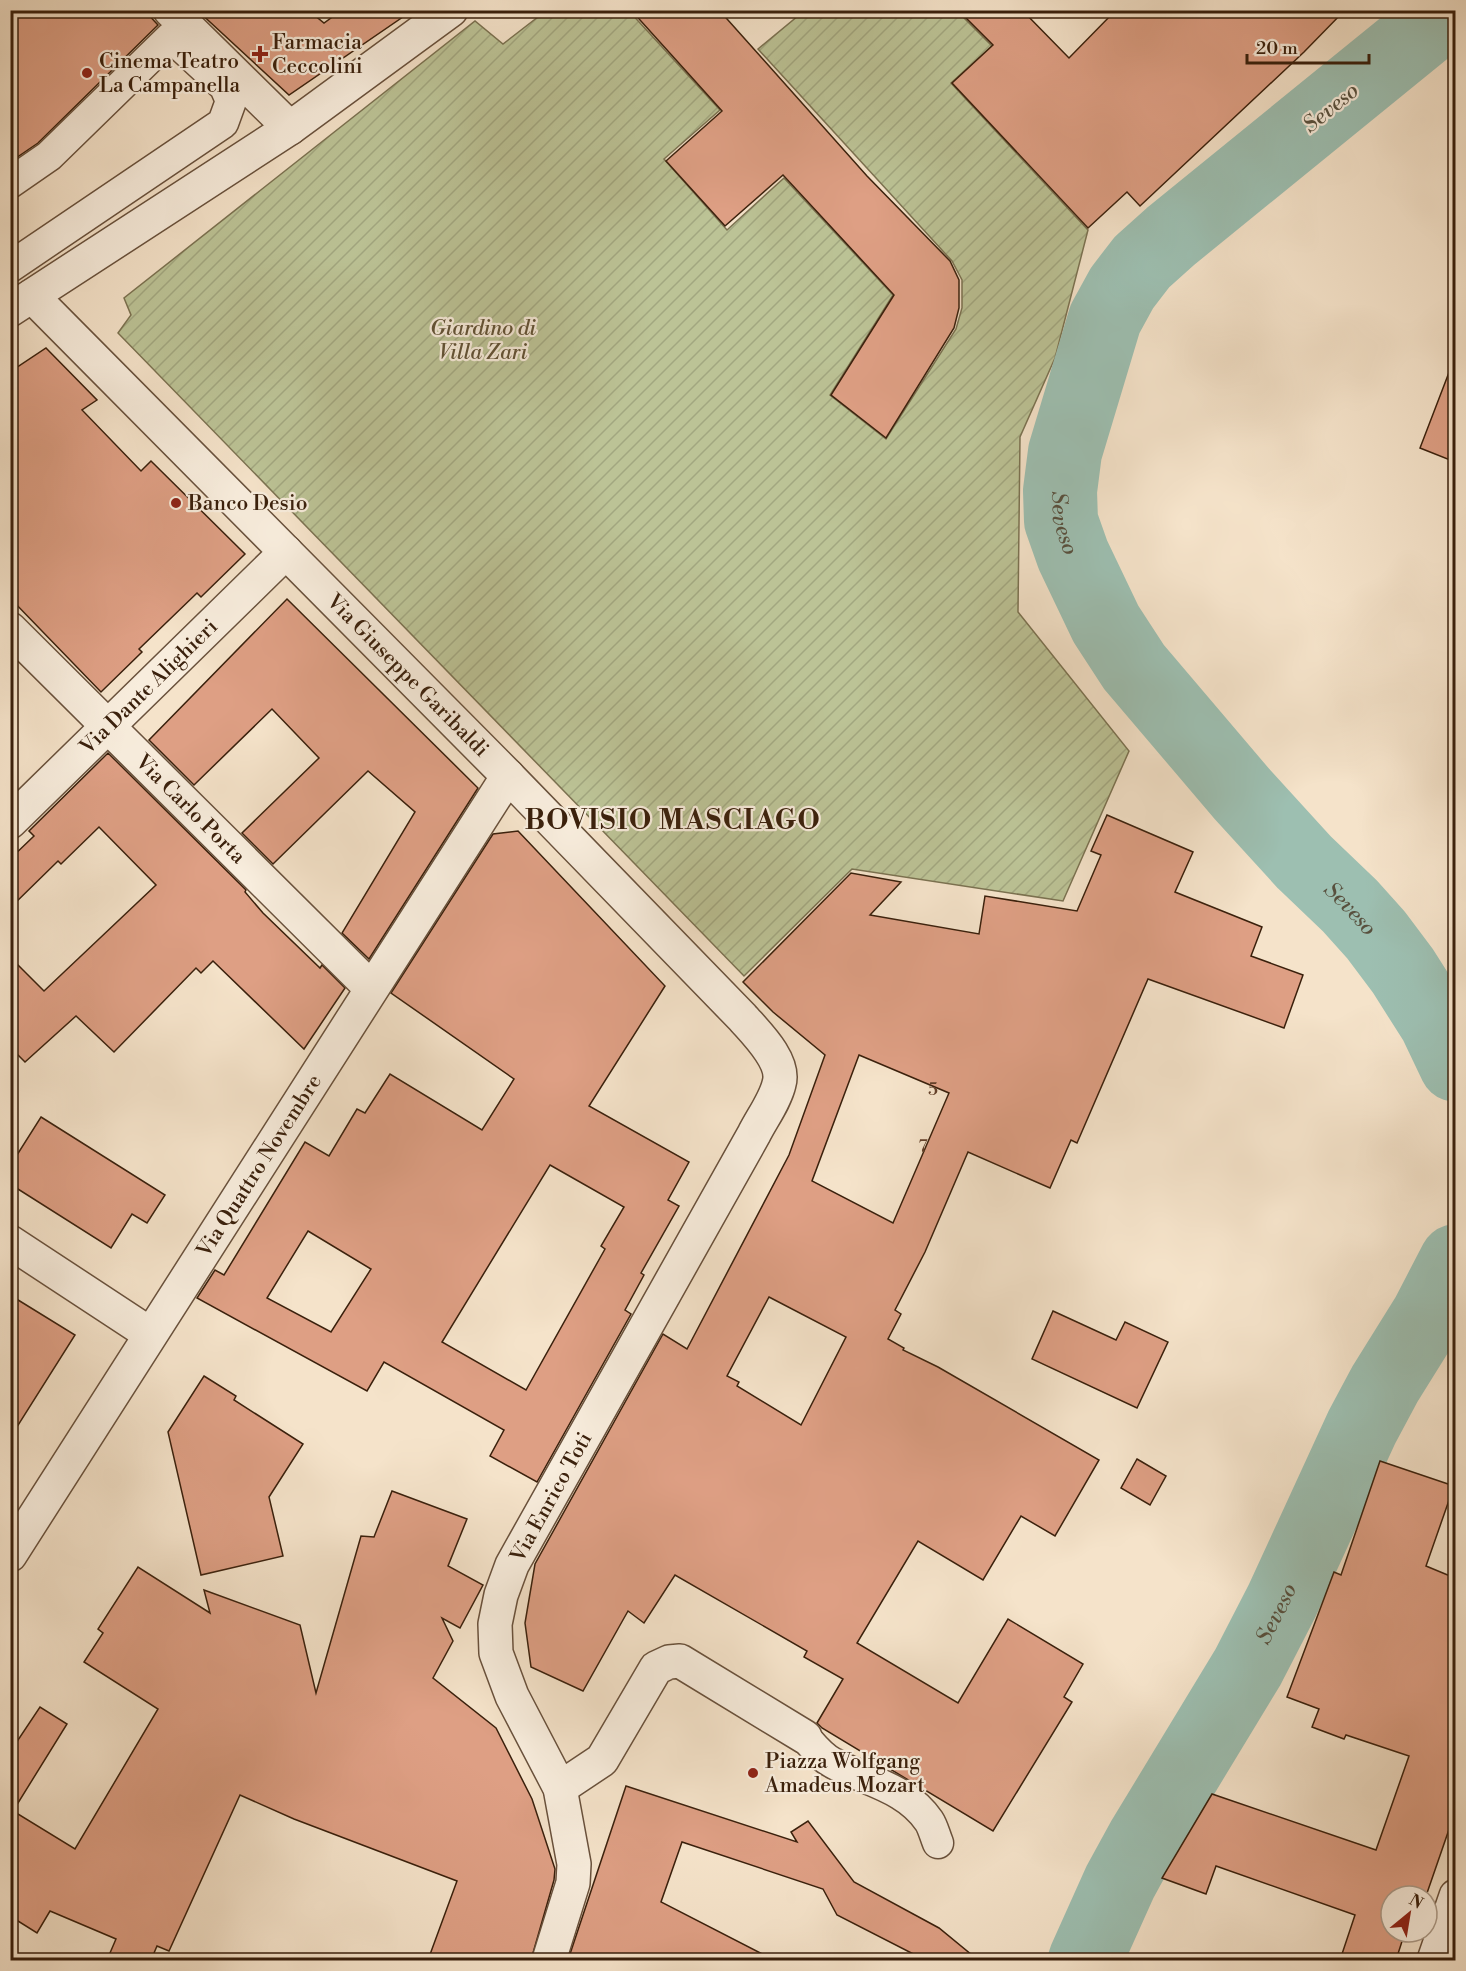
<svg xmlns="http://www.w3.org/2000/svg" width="1466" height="1971" viewBox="0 0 1466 1971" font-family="'Libre Bodoni',serif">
<defs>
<pattern id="garden-furrows" width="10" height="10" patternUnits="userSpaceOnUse" patternTransform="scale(1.5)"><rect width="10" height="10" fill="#bcc396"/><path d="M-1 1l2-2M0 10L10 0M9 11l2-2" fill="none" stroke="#a2a780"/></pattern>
</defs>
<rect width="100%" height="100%" fill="#f5e3ca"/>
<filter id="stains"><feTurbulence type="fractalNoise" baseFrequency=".00333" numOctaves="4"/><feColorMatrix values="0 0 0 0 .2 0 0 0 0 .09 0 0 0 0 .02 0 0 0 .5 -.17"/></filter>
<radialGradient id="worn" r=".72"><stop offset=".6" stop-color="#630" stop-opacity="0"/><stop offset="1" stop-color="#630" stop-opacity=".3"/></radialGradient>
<path fill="url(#garden-furrows)" stroke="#7b7251" stroke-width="1.5" d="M 547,10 L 629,11 L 720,110 L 664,159 L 727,230 L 784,178 L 893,295 L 830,395 L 886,439 L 956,329 L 962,308 L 962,280 L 952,261 L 758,49 L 804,11 L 957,11 L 992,46 L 951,83 L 1088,230 L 1055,358 L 1020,437 L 1018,612 L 1129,751 L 1063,901 L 852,869 L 744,976 L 118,333 L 131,315 L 124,298 L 475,21 L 503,44 Z"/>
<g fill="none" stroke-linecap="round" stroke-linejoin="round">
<g stroke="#9dbfb1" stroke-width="74">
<path id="s1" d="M 1449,10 L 1171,236 L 1142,262 L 1122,288 L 1105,319 L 1065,452 L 1060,491 L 1061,521 L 1073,555 L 1106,624 L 1134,667 L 1242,794 L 1304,862 L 1350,906 L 1376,935 L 1403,971 L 1436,1023 L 1456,1065"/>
<path id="s2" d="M 1085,1960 L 1120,1882 L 1143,1840 L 1248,1667 L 1282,1601 L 1362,1427 L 1385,1384 L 1428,1315 L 1456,1261"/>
</g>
</g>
<g fill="#de9f84" stroke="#3a200c" stroke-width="1.5" fill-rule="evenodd">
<path d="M 10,10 L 144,10 L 158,25 L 38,143 L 10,162 Z"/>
<path d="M 197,10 L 308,10 L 324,23 L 342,10 L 413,10 L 289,95 Z"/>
<path d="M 631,10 L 719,10 L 867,176 L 950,261 L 959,280 L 959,308 L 954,328 L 886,438 L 831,395 L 894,295 L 783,175 L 725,226 L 666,161 L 722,111 Z"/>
<path d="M 958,10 L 1022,10 L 1069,58 L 1116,10 L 1345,10 L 1304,52 L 1140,206 L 1127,192 L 1088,228 L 952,83 L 993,45 Z"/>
<path d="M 46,348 L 97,400 L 82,410 L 141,471 L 151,461 L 245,554 L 201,597 L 197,593 L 139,649 L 142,652 L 101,692 L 10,598 L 10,372 Z"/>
<path d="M 1453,362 L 1455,362 L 1455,462 L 1420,448 Z"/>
<path d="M 287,599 L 478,788 L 369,959 L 342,933 L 415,812 L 368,771 L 273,864 L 242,833 L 319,758 L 272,709 L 194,785 L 149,740 Z"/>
<path d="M 108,753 L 246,890 L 245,892 L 263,913 L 320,968 L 322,965 L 345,988 L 304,1049 L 213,961 L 201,973 L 196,968 L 114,1052 L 76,1016 L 25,1062 L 10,1047 L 10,957 L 44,991 L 156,885 L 99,827 L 61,864 L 58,861 L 10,908 L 10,859 L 34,836 L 29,831 Z"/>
<path d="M 1107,815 L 1193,852 L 1175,892 L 1262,927 L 1251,956 L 1303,975 L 1284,1028 L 1148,979 L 1077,1143 L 1071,1140 L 1050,1188 L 968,1152 L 925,1252 L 895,1310 L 901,1314 L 888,1339 L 904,1348 L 903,1350 L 938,1367 L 1099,1460 L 1055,1536 L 1021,1516 L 983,1580 L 918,1541 L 857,1643 L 958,1703 L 1008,1619 L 1083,1664 L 1064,1697 L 1072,1702 L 993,1831 L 822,1728 L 817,1723 L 843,1679 L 804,1657 L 807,1651 L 675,1575 L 644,1623 L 628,1611 L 583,1691 L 531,1667 L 525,1623 L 535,1564 L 663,1334 L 687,1349 L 789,1155 L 825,1055 L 773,1012 L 743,982 L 851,873 L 901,882 L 870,915 L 979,934 L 985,896 L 1077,911 L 1101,855 L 1091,851 ZM 859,1055 L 949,1093 L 893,1223 L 812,1181 ZM 769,1297 L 846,1337 L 801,1425 L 737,1386 L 739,1382 L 727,1376 Z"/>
<path d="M 518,831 L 665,986 L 589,1106 L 689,1162 L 668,1200 L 679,1206 L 641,1273 L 644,1275 L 625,1310 L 631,1314 L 537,1482 L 490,1456 L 504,1430 L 384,1362 L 367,1391 L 197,1298 L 215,1270 L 224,1275 L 305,1142 L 329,1156 L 357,1109 L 365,1113 L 390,1074 L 482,1130 L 514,1079 L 391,993 L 493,834 ZM 550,1165 L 624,1207 L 601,1246 L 605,1249 L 526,1390 L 442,1342 ZM 308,1231 L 371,1269 L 331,1332 L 267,1298 Z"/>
<path d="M 41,1117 L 165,1195 L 147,1223 L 132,1214 L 111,1248 L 10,1184 L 10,1166 Z"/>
<path d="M 10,1295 L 75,1335 L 10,1438 Z"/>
<path d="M 1053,1311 L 1116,1340 L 1125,1322 L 1168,1342 L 1137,1408 L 1032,1359 Z"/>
<path d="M 204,1376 L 236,1396 L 234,1400 L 303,1444 L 269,1497 L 283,1556 L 201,1575 L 168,1432 Z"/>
<path d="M 1137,1459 L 1166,1476 L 1150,1505 L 1121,1488 Z"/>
<path d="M 1380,1461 L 1454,1486 L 1426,1566 L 1455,1578 L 1455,1812 L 1426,1896 L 1391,1896 L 1391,1932 L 1405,1932 L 1396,1960 L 1340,1960 L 1355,1915 L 1216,1866 L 1206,1894 L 1162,1878 L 1212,1794 L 1376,1850 L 1409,1756 L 1346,1735 L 1344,1739 L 1312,1727 L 1319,1709 L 1287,1697 L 1334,1572 L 1341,1575 Z"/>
<path d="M 392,1491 L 467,1519 L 448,1566 L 483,1585 L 460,1628 L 442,1618 L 453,1641 L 433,1678 L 496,1728 L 532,1799 L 555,1869 L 554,1880 L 531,1960 L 428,1960 L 457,1881 L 294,1819 L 240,1795 L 169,1951 L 157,1946 L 151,1960 L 107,1960 L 116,1939 L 50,1911 L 37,1933 L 10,1916 L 10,1752 L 40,1707 L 67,1724 L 13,1811 L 75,1849 L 158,1709 L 84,1662 L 103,1633 L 98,1629 L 138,1567 L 210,1613 L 204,1590 L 300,1625 L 316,1693 L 361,1536 L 374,1537 Z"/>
<path d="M 626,1786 L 797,1842 L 791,1832 L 808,1821 L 854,1882 L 939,1928 L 978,1960 L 925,1960 L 837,1915 L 823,1889 L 682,1842 L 661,1902 L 774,1960 L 568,1960 Z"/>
</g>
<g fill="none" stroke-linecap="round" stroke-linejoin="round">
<g stroke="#69513c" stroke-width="33">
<g id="pedestrian">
<path d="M 10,183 L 49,156 L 171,37 L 225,87 L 231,101 L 223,123 L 10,267"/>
<path d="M 805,1737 C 813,1746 821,1757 833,1763 C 865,1781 906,1787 929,1821 C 933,1827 935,1836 938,1843"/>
</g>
</g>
<g stroke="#69513c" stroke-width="36">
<g id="minor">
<path d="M 170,10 L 290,128"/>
<path id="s3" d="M 32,296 L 508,776 L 742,1017 C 755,1032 786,1061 779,1084 C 775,1101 762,1118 754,1134 L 512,1565 L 501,1595 L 495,1624 L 496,1653 L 512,1696 L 560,1788 L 574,1864 L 573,1883 L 549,1960"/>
<path id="s4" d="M 10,629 L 371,988"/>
<path id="s5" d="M 10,822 L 286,552"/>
<path d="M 10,1242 L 150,1334"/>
<path id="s6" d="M 10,1555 L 508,776"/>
<path d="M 560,1788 L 602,1760 L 656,1668 L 669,1662 L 680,1661 L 805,1737"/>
<path d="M 1434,1960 L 1456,1896"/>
</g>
</g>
<g stroke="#69513c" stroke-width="36">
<path id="tertiary" d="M 10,310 L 290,128 L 451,10"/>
</g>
<use href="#pedestrian" stroke="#f8eddd" stroke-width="30"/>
<use href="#minor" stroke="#f8eddd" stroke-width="33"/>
<use href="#tertiary" stroke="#f8eddd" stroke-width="33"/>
</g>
<g fill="#8f2418" stroke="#f8eddd" stroke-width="2">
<path d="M257 45h6v6h6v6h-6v6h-6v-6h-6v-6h6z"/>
<circle cx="87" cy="73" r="6"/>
<circle cx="176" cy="503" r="6"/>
<circle cx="753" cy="1773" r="6"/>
</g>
<g text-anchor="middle" stroke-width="4.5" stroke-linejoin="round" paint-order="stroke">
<g font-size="18" fill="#63402a">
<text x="933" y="1095">5</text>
<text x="923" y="1152">7</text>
</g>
<g font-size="21" fill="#3a200c" stroke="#f8eddd" text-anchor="start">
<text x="272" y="49">Farmacia<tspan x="272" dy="24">Ceccolini</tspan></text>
<text x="99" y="68">Cinema Teatro<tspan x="99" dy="24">La Campanella</tspan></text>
<text x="188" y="510">Banco Desio</text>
<text x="765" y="1768">Piazza Wolfgang<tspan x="765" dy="24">Amadeus Mozart</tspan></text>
</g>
<g font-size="21" font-style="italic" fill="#615135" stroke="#f8eddd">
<text x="483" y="335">Giardino di<tspan x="483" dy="24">Villa Zari</tspan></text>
</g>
<g font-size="21" fill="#3a200c" stroke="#f8eddd">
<text dy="7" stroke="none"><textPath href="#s3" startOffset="534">Via Giuseppe Garibaldi</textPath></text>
<text dy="7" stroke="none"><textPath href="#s5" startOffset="194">Via Dante Alighieri</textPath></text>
<text dy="7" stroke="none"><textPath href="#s4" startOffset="255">Via Carlo Porta</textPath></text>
<text dy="7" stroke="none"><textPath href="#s6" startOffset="462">Via Quattro Novembre</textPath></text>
<text transform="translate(551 1497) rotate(-61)" y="7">Via Enrico Toti</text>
</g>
<g font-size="22" font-style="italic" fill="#58503e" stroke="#f8eddd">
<text transform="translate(1330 107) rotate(-39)" y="8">Seveso</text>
<text dy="8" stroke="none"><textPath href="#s1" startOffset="676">Seveso</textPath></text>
<text dy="8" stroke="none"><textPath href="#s1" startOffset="1162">Seveso</textPath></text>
<text dy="8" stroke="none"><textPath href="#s2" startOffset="396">Seveso</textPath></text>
</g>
<g font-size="27" font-weight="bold" letter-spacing="1.5" fill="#3a200c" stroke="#f8eddd">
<text x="673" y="829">BOVISIO MASCIAGO</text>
</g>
</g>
<rect width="1466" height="1971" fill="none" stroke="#f5e3ca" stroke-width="36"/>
<rect x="12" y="12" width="1442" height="1947" fill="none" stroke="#3a200c" stroke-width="3"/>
<rect x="18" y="18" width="1430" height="1935" fill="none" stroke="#3a200c" stroke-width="1.5"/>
<g transform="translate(1409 1914) rotate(30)"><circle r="28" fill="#f8eddd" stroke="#ac9b89" stroke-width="1.5"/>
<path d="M0-4.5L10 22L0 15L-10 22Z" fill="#8f2418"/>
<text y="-9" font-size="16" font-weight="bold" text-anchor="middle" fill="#3a200c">N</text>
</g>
<path d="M1247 54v9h122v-9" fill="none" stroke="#3a200c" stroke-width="3"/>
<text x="1256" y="54" font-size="18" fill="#3a200c" stroke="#f8eddd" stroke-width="4.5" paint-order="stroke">20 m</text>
<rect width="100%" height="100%" filter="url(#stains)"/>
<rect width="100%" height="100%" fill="url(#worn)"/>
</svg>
